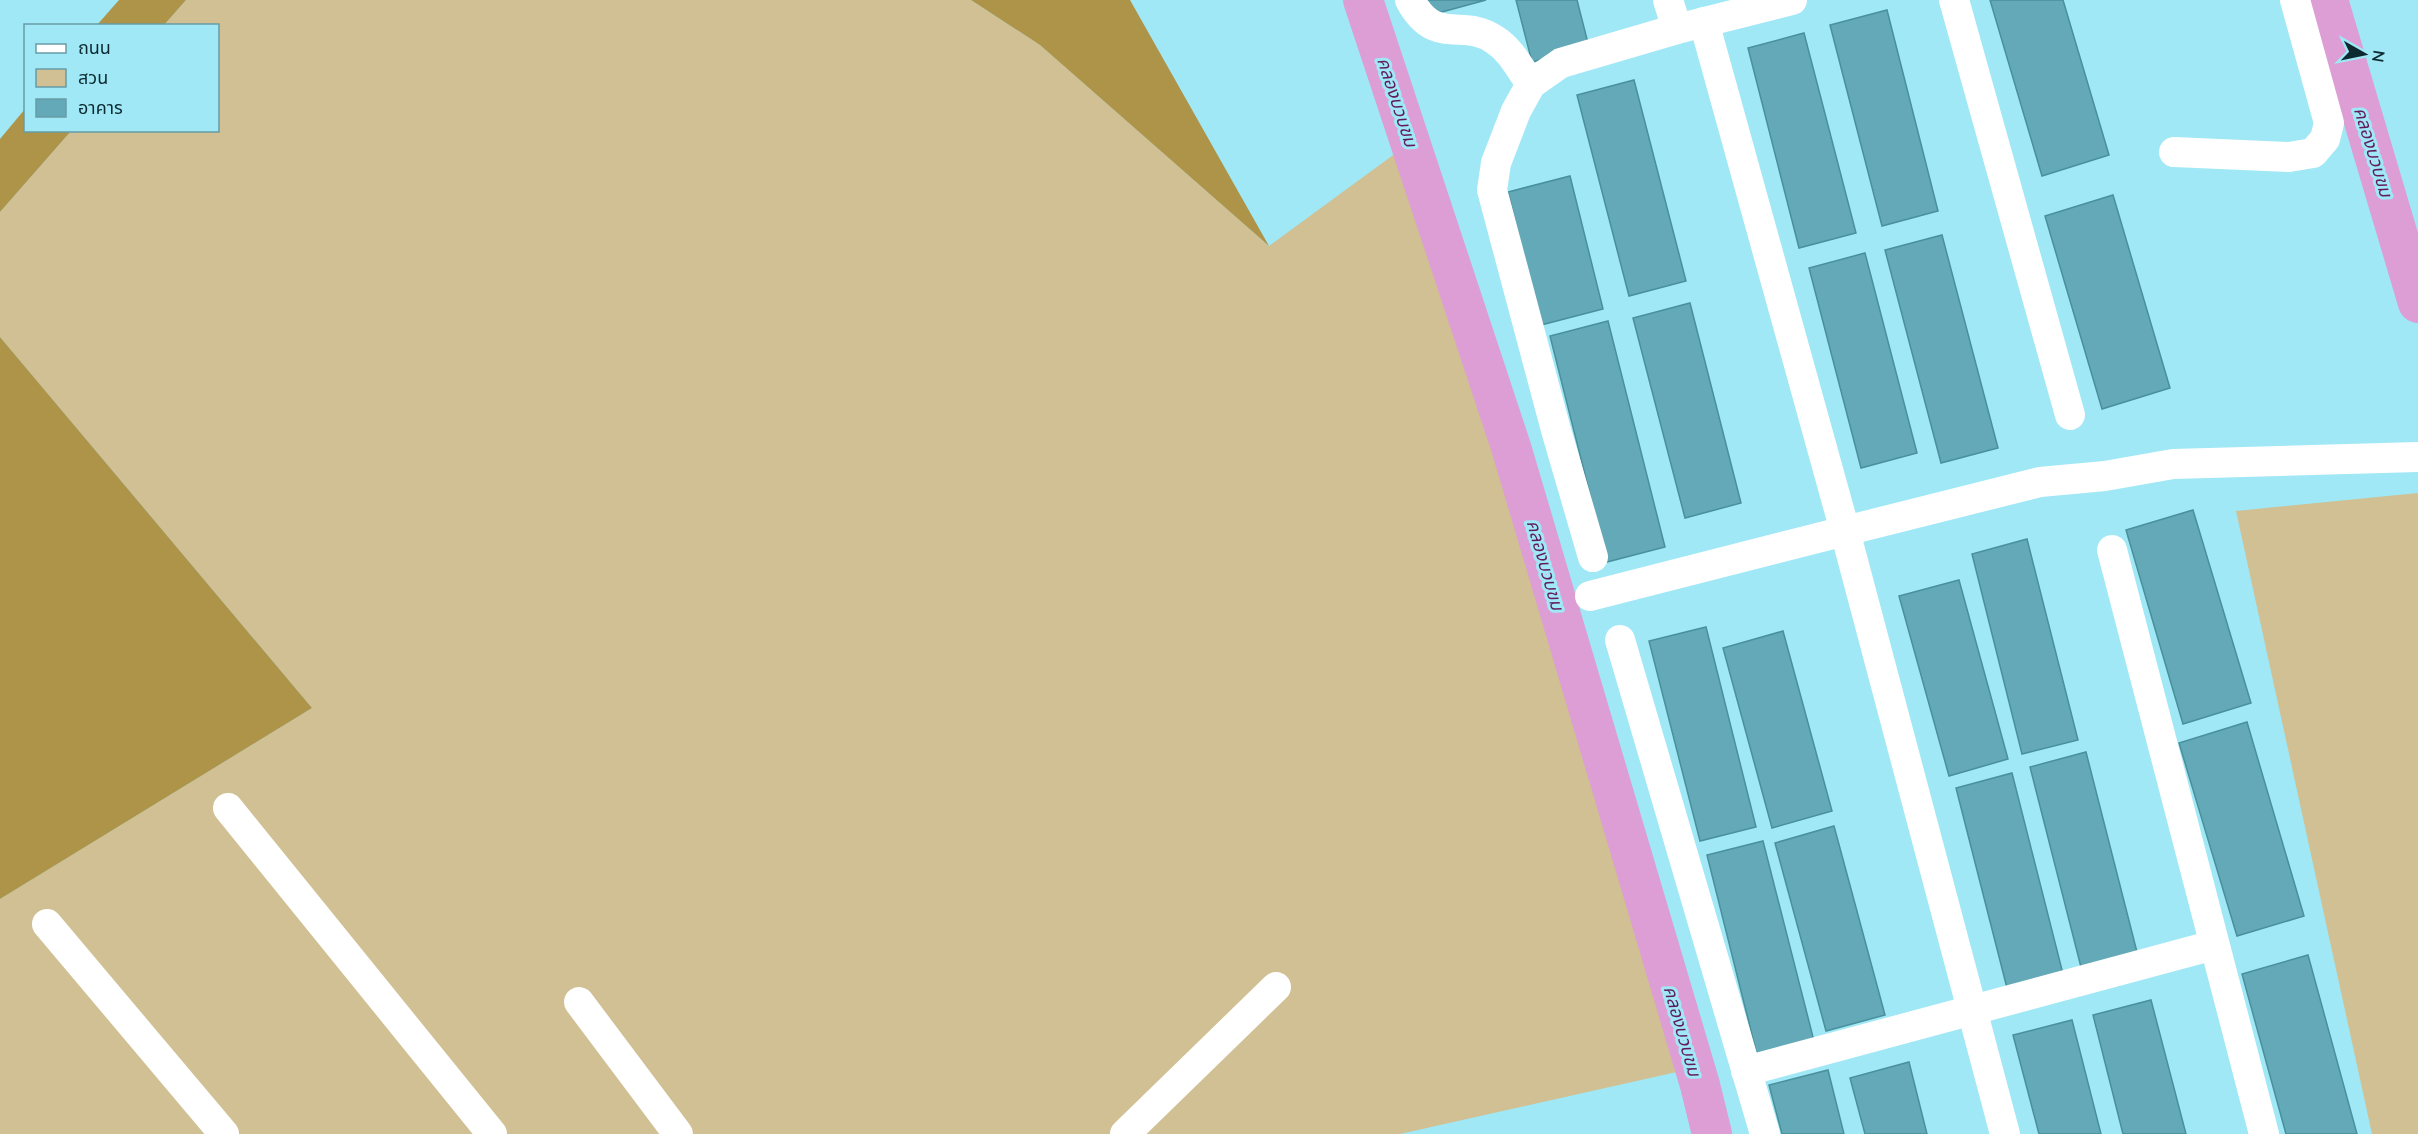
<svg xmlns="http://www.w3.org/2000/svg" width="2418" height="1134" viewBox="0 0 2418 1134" font-family="'Nunito Sans','Noto Sans Thai',sans-serif">
<rect width="100%" height="100%" fill="#a0e8f6"/>
<g fill="#d0c093">
<path d="M 186,0 L 971,0 L 1040,45 L 1269,246 L 1400,150 L 1690,1069 L 1400,1134 L 0,1134 L 0,899 L 312,708 L 0,337 L 0,212 L 71,131 L 218,130 L 218,26 L 164,25 Z"/>
<path d="M 2418,493 L 2418,1134 L 2372,1134 L 2236,511 Z"/>
</g>
<g fill="#ae9448">
<path d="M 119,0 L 186,0 L 164,25 L 97,25 Z"/>
<path d="M 971,0 L 1130,0 L 1269,246 L 1040,45 Z"/>
<path d="M 25,109 L 26,130 L 71,131 L 0,212 L 0,139 Z"/>
<path d="M 0,337 L 312,708 L 0,899 Z"/>
</g>
<g fill="none" stroke-linecap="round" stroke-linejoin="round">
<g stroke="#dc9ed4" stroke-width="40">
<path d="M 1363,0 L 1511,447 L 1700,1085 L 1712,1134"/>
<path d="M 2328,0 L 2418,303"/>
</g>
</g>
<g fill="#63a9b7" stroke="#49909d" stroke-width="1.5">
<path d="M 1423,0 L 1486,0 L 1427,16 Z"/>
<path d="M 1516,0 L 1577,0 L 1589,47 L 1532,62 Z"/>
<path d="M 1990,0 L 2063,0 L 2109,155 L 2042,176 Z"/>
<path d="M 1887,10 L 1938,211 L 1882,226 L 1830,25 Z"/>
<path d="M 1804,33 L 1856,233 L 1799,248 L 1748,48 Z"/>
<path d="M 1634,80 L 1686,281 L 1629,296 L 1577,95 Z"/>
<path d="M 1570,176 L 1603,309 L 1541,325 L 1508,192 Z"/>
<path d="M 2113,195 L 2170,388 L 2102,409 L 2045,216 Z"/>
<path d="M 1942,235 L 1998,448 L 1941,463 L 1885,250 Z"/>
<path d="M 1865,253 L 1917,453 L 1861,468 L 1809,268 Z"/>
<path d="M 1690,303 L 1741,503 L 1685,518 L 1633,318 Z"/>
<path d="M 1608,321 L 1665,547 L 1607,562 L 1550,336 Z"/>
<path d="M 2193,510 L 2251,703 L 2183,724 L 2126,530 Z"/>
<path d="M 2027,539 L 2078,740 L 2022,754 L 1972,554 Z"/>
<path d="M 1959,580 L 2008,759 L 1949,776 L 1899,596 Z"/>
<path d="M 1706,627 L 1756,827 L 1700,841 L 1649,641 Z"/>
<path d="M 1783,631 L 1832,811 L 1772,828 L 1723,648 Z"/>
<path d="M 2247,722 L 2304,916 L 2237,936 L 2179,743 Z"/>
<path d="M 2086,752 L 2137,952 L 2081,967 L 2030,767 Z"/>
<path d="M 2012,773 L 2063,974 L 2007,988 L 1956,788 Z"/>
<path d="M 1834,826 L 1885,1015 L 1826,1031 L 1775,843 Z"/>
<path d="M 1763,841 L 1814,1041 L 1757,1055 L 1707,855 Z"/>
<path d="M 2308,955 L 2357,1134 L 2286,1134 L 2242,974 Z"/>
<path d="M 2151,1000 L 2186,1134 L 2123,1134 L 2093,1015 Z"/>
<path d="M 2072,1020 L 2101,1134 L 2039,1134 L 2013,1035 Z"/>
<path d="M 1909,1062 L 1927,1134 L 1865,1134 L 1850,1078 Z"/>
<path d="M 1828,1070 L 1844,1134 L 1782,1134 L 1769,1085 Z"/>
</g>
<g fill="none" stroke-linecap="round" stroke-linejoin="round">
<g stroke="#fff" stroke-width="30">
<path d="M 1410,0 C 1436,48 1463,17 1495,40 C 1511,50 1520,69 1531,84"/>
<path d="M 1668,0 L 1677,29"/>
<path d="M 1954,0 L 2070,415"/>
<path d="M 1704,22 L 1845,531 L 2040,482 L 2105,476 L 2173,464 L 2418,457"/>
<path d="M 2174,152 L 2289,157 L 2313,153 L 2325,139 L 2329,123 L 2295,0"/>
<path d="M 2112,550 L 2264,1134"/>
<path d="M 1593,557 L 1556,430 L 1492,190 L 1496,163 L 1516,111 L 1531,84 L 1561,63 L 1677,29 L 1792,0"/>
<path d="M 1590,596 L 1845,531 L 2005,1134"/>
<path d="M 1620,640 L 1765,1134"/>
<path d="M 228,808 L 492,1134"/>
<path d="M 47,924 L 224,1134"/>
<path d="M 579,1002 L 678,1134"/>
<path d="M 1746,1071 L 2214,945"/>
<path d="M 1125,1134 L 1276,987"/>
</g>
</g>
<g text-anchor="middle" stroke-width="6" stroke-linejoin="round" paint-order="stroke">
<g font-size="18" font-style="italic" fill="#621b5d" stroke="#a0e8f6">
<text transform="translate(1397 102) rotate(72)" y="6">คลองบวบขม</text>
<text transform="translate(2373 152) rotate(73)" y="6">คลองบวบขม</text>
<text transform="translate(1545 565) rotate(74)" y="6">คลองบวบขม</text>
<text transform="translate(1682 1031) rotate(74)" y="6">คลองบวบขม</text>
</g>
</g>
<rect x="24" y="24" width="195" height="108" fill="#a0e8f6" stroke="#659ca7" stroke-width="1.5"/>
<rect x="36" y="44" width="30" height="9" fill="#ffffff" stroke="#659ca7" stroke-width="1.5"/>
<text x="78" y="54" font-size="18" fill="#0c2a30">ถนน</text>
<rect x="36" y="69" width="30" height="18" fill="#d0c093" stroke="#659ca7" stroke-width="1.5"/>
<text x="78" y="84" font-size="18" fill="#0c2a30">สวน</text>
<rect x="36" y="99" width="30" height="18" fill="#63a9b7" stroke="#659ca7" stroke-width="1.5"/>
<text x="78" y="114" font-size="18" fill="#0c2a30">อาคาร</text>
<g transform="translate(2364 54) rotate(99)" stroke="#a0e8f6" stroke-width="4.5" paint-order="stroke">
<path d="M0-4.5L10 22L0 15L-10 22Z" fill="#0c2a30"/>
<text y="-9" font-size="16" font-weight="bold" text-anchor="middle" fill="#0c2a30">N</text>
</g>
</svg>
